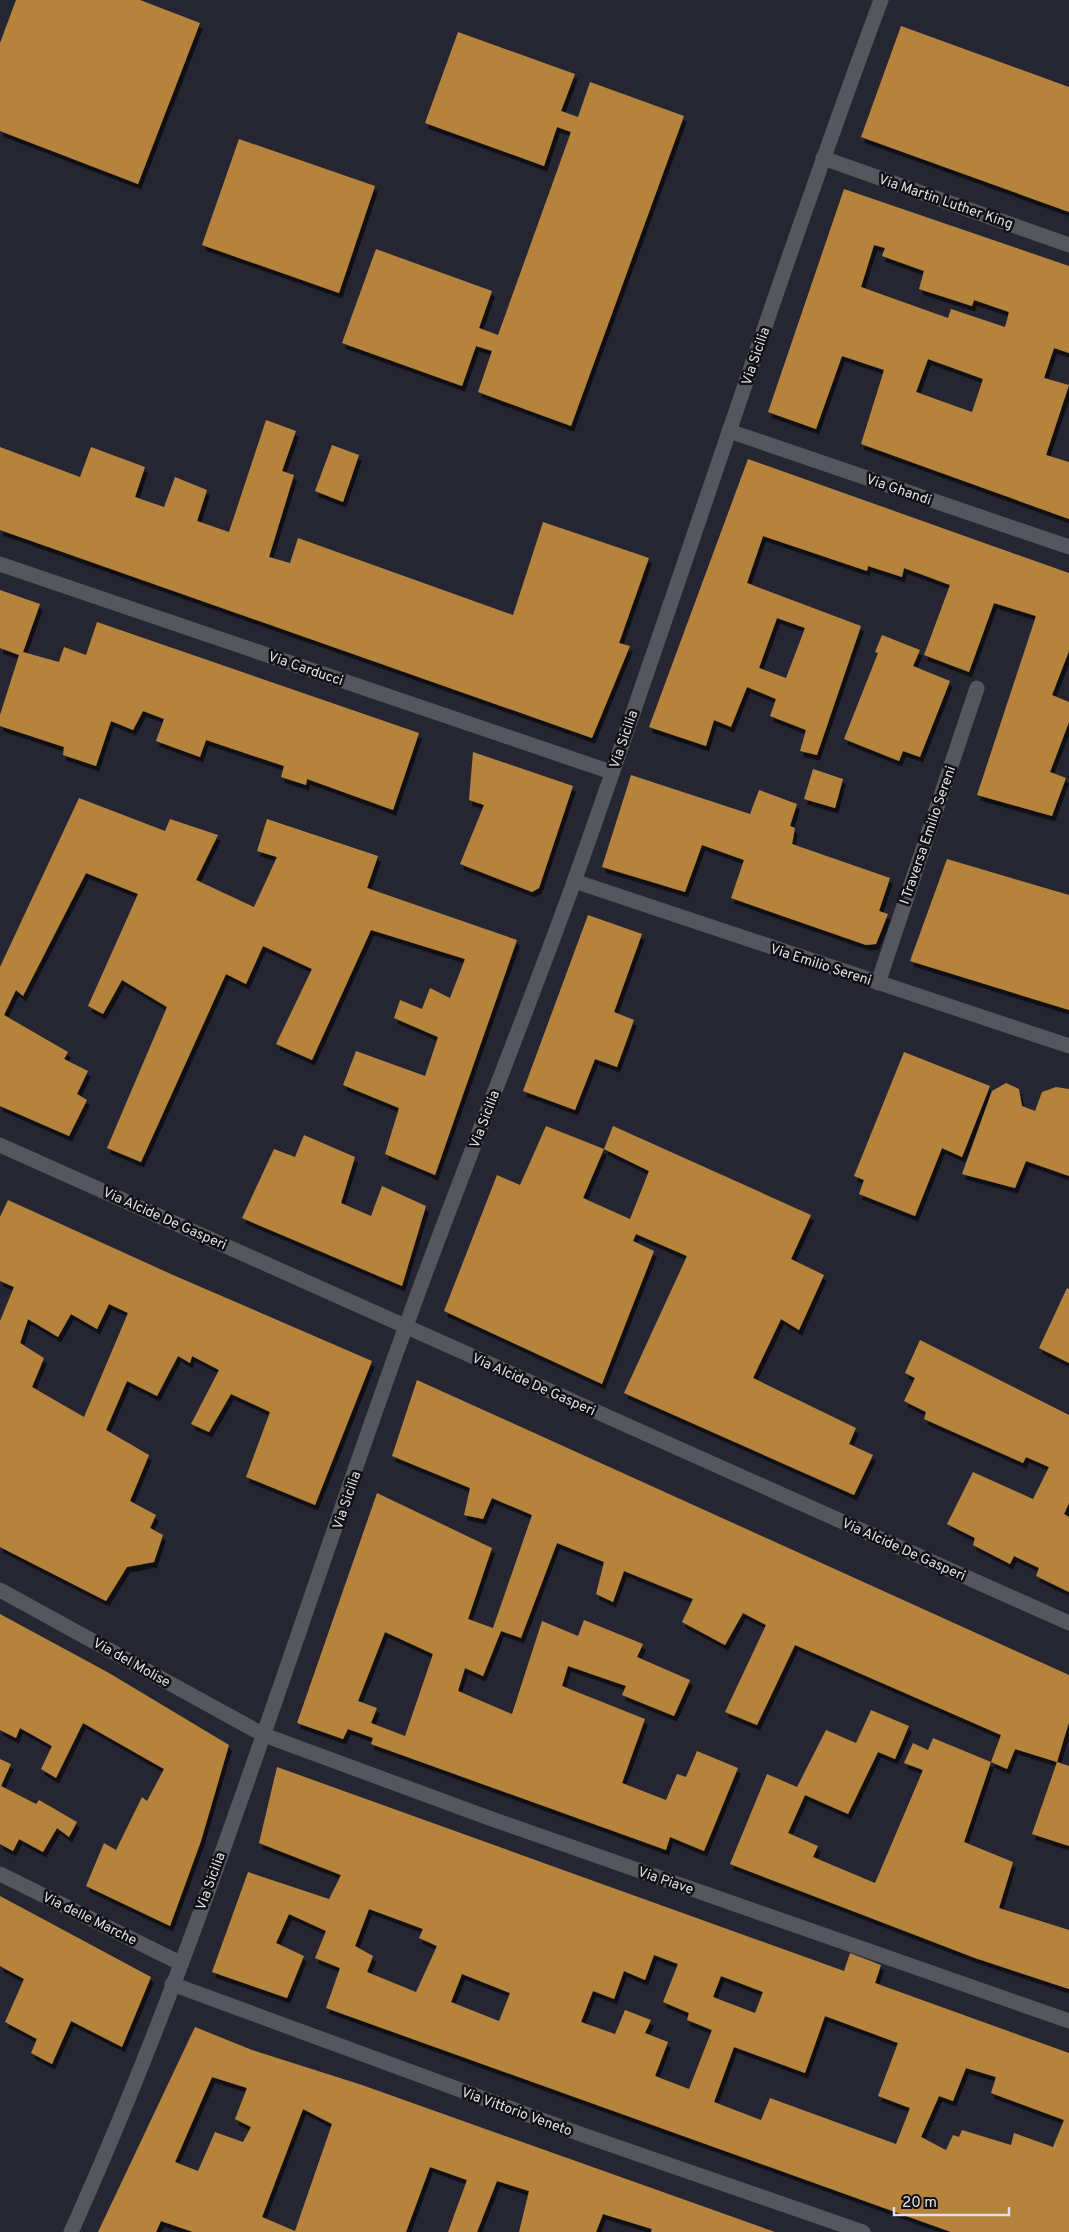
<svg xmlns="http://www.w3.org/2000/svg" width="1069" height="2232" viewBox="0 0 1069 2232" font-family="Overpass,sans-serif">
<defs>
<filter id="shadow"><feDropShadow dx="3" dy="5.5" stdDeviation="0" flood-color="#0009"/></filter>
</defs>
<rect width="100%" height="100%" fill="#252631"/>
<g fill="#b6833e" fill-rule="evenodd" filter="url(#shadow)">
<path d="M 16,0 L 140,0 L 200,23 L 138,184 L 0,131 L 0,43 Z"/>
<path d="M 901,26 L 1069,87 L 1069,212 L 861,137 Z"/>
<path d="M 458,32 L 575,74 L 561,111 L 578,117 L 590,82 L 684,116 L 571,426 L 478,392 L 492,351 L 476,346 L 462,386 L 342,343 L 376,249 L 492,291 L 479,328 L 498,335 L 571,132 L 557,127 L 544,166 L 425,123 Z"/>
<path d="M 239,139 L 375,186 L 339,293 L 202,245 Z"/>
<path d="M 844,189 L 1069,266 L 1069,353 L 1054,348 L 1044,378 L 1069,385 L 1046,455 L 1069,462 L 1069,519 L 861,444 L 884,370 L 842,356 L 816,429 L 768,412 ZM 874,245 L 885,248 L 882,256 L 924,271 L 919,289 L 972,306 L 974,300 L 1009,312 L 1005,327 L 951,309 L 948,318 L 861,287 ZM 928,359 L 983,379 L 972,412 L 916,392 Z"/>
<path d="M 266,420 L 296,431 L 282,471 L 294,475 L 269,557 L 290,563 L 298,538 L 513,615 L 543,522 L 649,558 L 619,643 L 630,646 L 592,738 L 0,530 L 0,447 L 80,477 L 91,447 L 145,467 L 135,497 L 164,507 L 175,477 L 207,490 L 197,521 L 229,532 Z"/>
<path d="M 332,445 L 359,455 L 343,502 L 315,491 Z"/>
<path d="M 748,459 L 1069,573 L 1069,651 L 1052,695 L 1069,702 L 1069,722 L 1050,772 L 1066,778 L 1052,816 L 977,795 L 1036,616 L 994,603 L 969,672 L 924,655 L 950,585 L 904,568 L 902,577 L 868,566 L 867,571 L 763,536 L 747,583 L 861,626 L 817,755 L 800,751 L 806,730 L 770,716 L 776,699 L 747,687 L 731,727 L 714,720 L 706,746 L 649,727 ZM 777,618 L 805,628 L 786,678 L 759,668 Z"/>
<path d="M 0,590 L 40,604 L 23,652 L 59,662 L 64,647 L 86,655 L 97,622 L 419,733 L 393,810 L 307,779 L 306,785 L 281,777 L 284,766 L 206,740 L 200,757 L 156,741 L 164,719 L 143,711 L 133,730 L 111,721 L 96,766 L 63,755 L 64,747 L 0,726 L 0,715 L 19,655 L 0,648 Z"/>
<path d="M 882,635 L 920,650 L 913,666 L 950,681 L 920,757 L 903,751 L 899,761 L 844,739 L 878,653 L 875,652 Z"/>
<path d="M 473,752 L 573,786 L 539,888 L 532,892 L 460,864 L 484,805 L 469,800 Z"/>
<path d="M 813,769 L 843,779 L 835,808 L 804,799 Z"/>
<path d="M 631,775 L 750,814 L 759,790 L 797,804 L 790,826 L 795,828 L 792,844 L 890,878 L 879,911 L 888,914 L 876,944 L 866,945 L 731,898 L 744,860 L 702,845 L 685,892 L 602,867 Z"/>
<path d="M 79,798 L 165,831 L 170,819 L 218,835 L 196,880 L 254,907 L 277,857 L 257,851 L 267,819 L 378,856 L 367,888 L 517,940 L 435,1175 L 385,1154 L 399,1108 L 343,1085 L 356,1051 L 425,1076 L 438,1037 L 394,1018 L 400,1000 L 422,1009 L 430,988 L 450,998 L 465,959 L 371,930 L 312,1060 L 276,1044 L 312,969 L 263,946 L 246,984 L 226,974 L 141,1162 L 107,1148 L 167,1007 L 122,980 L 103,1014 L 88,1006 L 138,894 L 86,873 L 23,996 L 16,990 L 4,1015 L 68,1052 L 64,1059 L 88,1071 L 77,1094 L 87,1100 L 69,1136 L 0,1106 L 0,967 Z"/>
<path d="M 947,859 L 1069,895 L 1069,1010 L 910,961 Z"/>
<path d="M 588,915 L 642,934 L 614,1012 L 634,1020 L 617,1067 L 595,1059 L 575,1110 L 523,1091 Z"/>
<path d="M 904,1052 L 990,1086 L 962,1157 L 942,1148 L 915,1216 L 859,1194 L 864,1180 L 854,1176 Z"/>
<path d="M 1006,1083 L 1019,1089 L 1022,1106 L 1035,1111 L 1042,1092 L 1056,1087 L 1069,1089 L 1069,1176 L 1026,1161 L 1015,1188 L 962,1174 L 992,1091 Z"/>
<path d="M 546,1126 L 604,1149 L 583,1198 L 630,1219 L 649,1171 L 604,1149 L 613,1126 L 811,1215 L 791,1259 L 824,1275 L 799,1330 L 781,1319 L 753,1378 L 856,1428 L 849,1444 L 873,1455 L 854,1495 L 624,1393 L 687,1256 L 636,1234 L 633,1241 L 654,1251 L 602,1384 L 444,1311 L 497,1175 L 520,1185 Z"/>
<path d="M 304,1135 L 355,1157 L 341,1203 L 371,1216 L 382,1186 L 426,1206 L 402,1286 L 242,1218 L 274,1149 L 295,1157 Z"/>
<path d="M 8,1200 L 173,1275 L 372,1361 L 315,1505 L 246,1477 L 270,1412 L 231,1394 L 209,1432 L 191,1424 L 219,1370 L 192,1356 L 190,1363 L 178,1356 L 157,1396 L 127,1381 L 106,1430 L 149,1455 L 130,1501 L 156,1515 L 150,1528 L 163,1535 L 154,1562 L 127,1567 L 106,1601 L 0,1547 L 0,1321 L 14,1287 L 0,1281 L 0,1217 ZM 109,1304 L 128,1313 L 84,1417 L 32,1387 L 44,1358 L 20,1343 L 28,1319 L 58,1337 L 71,1314 L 97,1329 Z"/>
<path d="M 1067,1288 L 1069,1289 L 1069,1363 L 1039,1348 Z"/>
<path d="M 920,1340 L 1069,1415 L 1069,1503 L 1064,1514 L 1069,1517 L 1069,1592 L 1036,1576 L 1039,1568 L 1014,1556 L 1010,1564 L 973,1545 L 975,1538 L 947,1524 L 973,1472 L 1033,1499 L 1049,1467 L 1026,1457 L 1023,1463 L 924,1419 L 926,1412 L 904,1401 L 915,1378 L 905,1373 Z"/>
<path d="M 417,1380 L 1069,1675 L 1069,1722 L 1057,1762 L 1015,1749 L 1007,1769 L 991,1762 L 1001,1735 L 795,1645 L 757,1725 L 725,1712 L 766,1625 L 743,1613 L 725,1645 L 682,1622 L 693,1599 L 624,1571 L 613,1602 L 596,1594 L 604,1562 L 557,1543 L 521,1638 L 501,1631 L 483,1676 L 465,1668 L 458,1691 L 512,1714 L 542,1621 L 578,1636 L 584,1620 L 643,1644 L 637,1657 L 690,1680 L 674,1716 L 622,1695 L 626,1686 L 568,1666 L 562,1686 L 645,1719 L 622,1783 L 666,1800 L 677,1774 L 686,1777 L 697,1751 L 738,1768 L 704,1851 L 670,1837 L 666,1850 L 371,1744 L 373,1738 L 348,1729 L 343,1739 L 297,1723 L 377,1493 L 492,1548 L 468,1619 L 493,1628 L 532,1515 L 492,1498 L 483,1519 L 464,1515 L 470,1488 L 392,1456 ZM 385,1632 L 433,1654 L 405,1736 L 371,1723 L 377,1708 L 358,1701 Z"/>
<path d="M 0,1614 L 109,1673 L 229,1745 L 201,1841 L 170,1926 L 86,1886 L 104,1843 L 116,1850 L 142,1797 L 147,1801 L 164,1769 L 83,1723 L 56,1778 L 41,1769 L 52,1746 L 20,1728 L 16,1738 L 0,1730 Z"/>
<path d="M 871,1710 L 909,1726 L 895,1759 L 878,1752 L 848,1814 L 805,1795 L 788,1833 L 818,1846 L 813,1857 L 875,1883 L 923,1770 L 904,1763 L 913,1743 L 928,1750 L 933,1738 L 991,1762 L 964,1842 L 1013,1862 L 999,1908 L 1069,1930 L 1069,1989 L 975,1958 L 730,1864 L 767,1774 L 797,1787 L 826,1730 L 856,1743 Z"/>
<path d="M 0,1759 L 11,1764 L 1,1786 L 36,1804 L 39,1800 L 77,1822 L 69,1837 L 57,1828 L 43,1852 L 19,1839 L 13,1851 L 0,1844 Z"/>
<path d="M 1057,1762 L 1069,1766 L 1069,1846 L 1032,1834 Z"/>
<path d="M 277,1767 L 844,1971 L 850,1953 L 881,1965 L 875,1983 L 1069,2053 L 1069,2232 L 951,2232 L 326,2008 L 340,1968 L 315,1958 L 326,1931 L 289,1914 L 276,1943 L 304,1956 L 287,1998 L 212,1972 L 248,1872 L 329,1899 L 341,1875 L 259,1843 ZM 369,1909 L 423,1929 L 419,1938 L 437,1946 L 416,1992 L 367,1972 L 373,1956 L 355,1946 ZM 654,1955 L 678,1964 L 663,2002 L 689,2013 L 687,2020 L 712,2030 L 689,2089 L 655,2076 L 668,2042 L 645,2033 L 651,2020 L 625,2010 L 615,2034 L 581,2022 L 593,1991 L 614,1999 L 624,1971 L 645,1980 ZM 462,1974 L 510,1993 L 499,2021 L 451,2002 ZM 721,1976 L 763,1992 L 755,2013 L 713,1997 ZM 825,2016 L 898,2043 L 878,2096 L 910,2108 L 896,2144 L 770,2098 L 761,2120 L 714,2102 L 734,2047 L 805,2073 ZM 966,2068 L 996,2077 L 991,2093 L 1064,2120 L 1053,2147 L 1014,2133 L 1011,2145 L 962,2130 L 959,2137 L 953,2135 L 946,2150 L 921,2137 L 939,2096 L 953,2101 Z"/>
<path d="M 0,1896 L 151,1977 L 122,2047 L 71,2021 L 52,2064 L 31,2053 L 37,2039 L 5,2022 L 24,1979 L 0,1966 Z"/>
<path d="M 195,2027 L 252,2050 L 362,2085 L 775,2232 L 651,2232 L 652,2229 L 603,2214 L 596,2232 L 519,2232 L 529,2191 L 497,2181 L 477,2232 L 448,2232 L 467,2180 L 430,2167 L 406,2232 L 193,2232 L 161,2221 L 156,2232 L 98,2232 ZM 212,2077 L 247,2088 L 235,2119 L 251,2127 L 243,2142 L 215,2132 L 198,2171 L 175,2162 ZM 303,2109 L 332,2124 L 295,2231 L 262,2217 Z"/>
</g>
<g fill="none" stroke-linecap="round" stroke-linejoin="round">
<g stroke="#56575d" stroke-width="15">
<path d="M 823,158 L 1069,245"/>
<path d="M 729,431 L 1069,547"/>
<path d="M 0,564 L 611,772"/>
<path d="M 574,881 L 1069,1046"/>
<path d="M 878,983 L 977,688"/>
<path d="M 0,1145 L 1069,1623"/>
<path d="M 0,1590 L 264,1735 L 489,1818 L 1069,2021"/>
<path d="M 0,1874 L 180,1963"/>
<path d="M 172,1984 L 583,2135 L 863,2232"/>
<path d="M 71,2232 C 204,1938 296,1628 406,1326 C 460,1176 521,1029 575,879 C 679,587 773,291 881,0"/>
</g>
</g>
<g text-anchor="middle" stroke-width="5" stroke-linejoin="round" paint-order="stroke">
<g font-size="14" fill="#e0e1e8" stroke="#0f0f14">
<text transform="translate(946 201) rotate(19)" y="5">Via Martin Luther King</text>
<text transform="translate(755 356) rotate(-71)" y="5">Via Sicilia</text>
<text transform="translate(899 489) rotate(19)" y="5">Via Ghandi</text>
<text transform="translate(306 668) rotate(19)" y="5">Via Carducci</text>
<text transform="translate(623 739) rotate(-71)" y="5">Via Sicilia</text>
<text transform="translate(927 835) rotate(-71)" y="5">I Traversa Emilio Sereni</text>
<text transform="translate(821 964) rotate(18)" y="5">Via Emilio Sereni</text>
<text transform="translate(484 1119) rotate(-69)" y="5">Via Sicilia</text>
<text transform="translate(165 1218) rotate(24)" y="5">Via Alcide De Gasperi</text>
<text transform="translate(534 1384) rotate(24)" y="5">Via Alcide De Gasperi</text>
<text transform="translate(346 1500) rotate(-71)" y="5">Via Sicilia</text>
<text transform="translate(904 1549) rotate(24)" y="5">Via Alcide De Gasperi</text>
<text transform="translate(132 1662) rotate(29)" y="5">Via del Molise</text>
<text transform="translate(666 1880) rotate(19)" y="5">Via Piave</text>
<text transform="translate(210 1881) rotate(-70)" y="5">Via Sicilia</text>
<text transform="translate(90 1918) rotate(26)" y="5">Via delle Marche</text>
<text transform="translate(517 2111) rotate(20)" y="5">Via Vittorio Veneto</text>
</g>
</g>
<path d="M894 2207v8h115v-8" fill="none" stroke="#e0e1e8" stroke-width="2.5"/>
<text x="902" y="2207" font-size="15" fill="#e0e1e8" stroke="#0f0f14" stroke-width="4" paint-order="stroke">20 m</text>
</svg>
